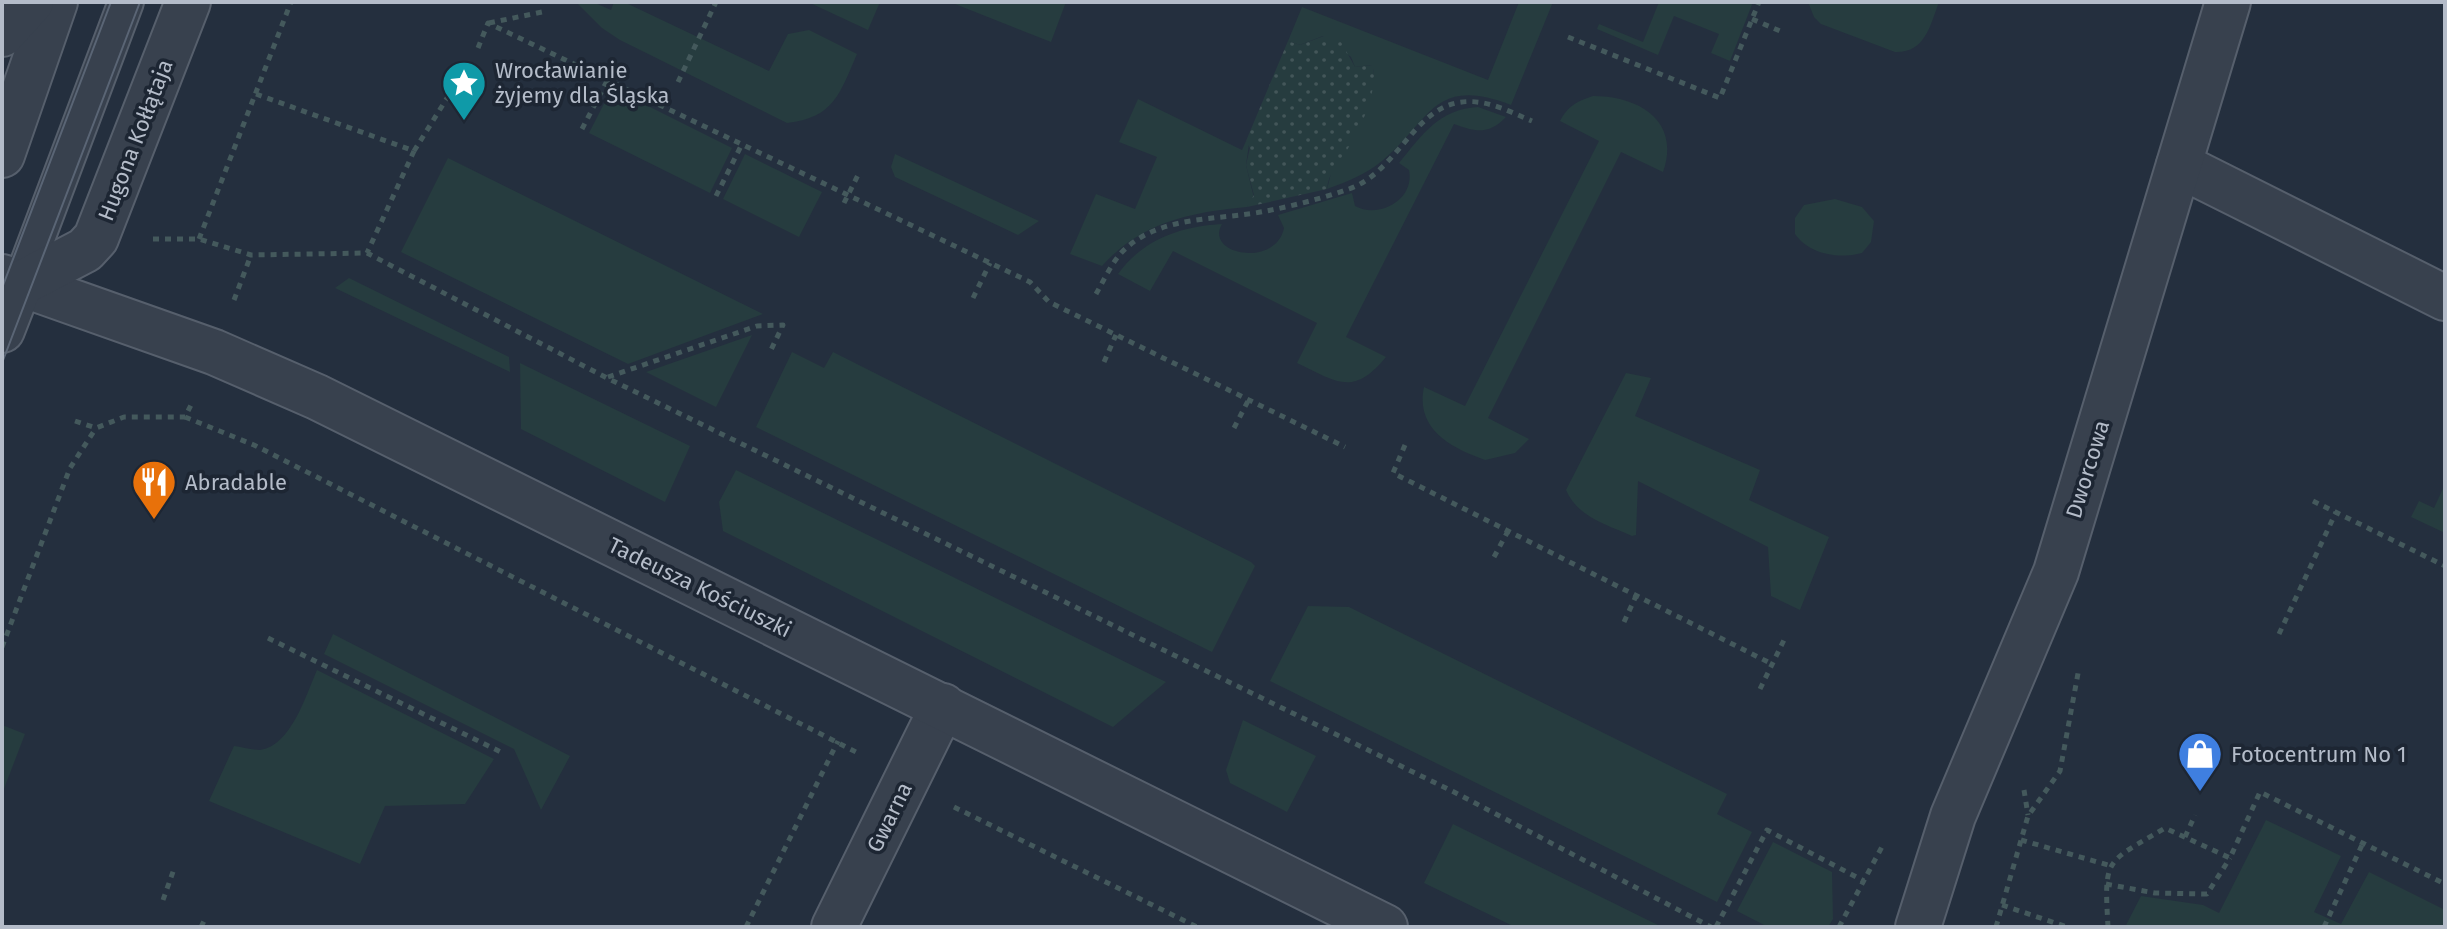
<svg xmlns="http://www.w3.org/2000/svg" width="2447" height="929" viewBox="0 0 2447 929" font-family="'Fira Sans',sans-serif">
<defs>
<pattern id="park-dots" width="8" height="8" patternUnits="userSpaceOnUse" patternTransform="scale(2)"><rect width="8" height="8" fill="#263c3f"/><path d="M2 2h.1M6 6h.1" fill="none" stroke="#435659" stroke-width="1.8" stroke-linecap="round"/></pattern>
</defs>
<rect width="100%" height="100%" fill="#242f3e"/>
<g fill="#263c3f">
<path d="M 576,2 L 593,2 L 611,10 L 614,2 L 624,2 L 769,71 L 788,34 L 809,30 L 857,54 C 840,93 834,118 787,123 L 620,40 L 602,28 Z"/>
<path d="M 808,2 L 880,2 L 868,30 Z"/>
<path d="M 950,2 L 1066,2 L 1051,42 Z"/>
<path d="M 1519,2 L 1553,2 L 1511,105 C 1432,75 1431,121 1382,161 C 1366,174 1347,182 1327,189 L 1331,173 L 1364,117 L 1374,72 L 1372,65 L 1355,67 L 1351,57 L 1323,36 L 1300,45 L 1288,41 L 1302,7 L 1488,80 Z"/>
<path d="M 1659,2 L 1753,2 L 1730,61 L 1711,53 L 1719,34 L 1674,16 L 1658,55 L 1597,29 L 1599,24 L 1643,42 Z"/>
<path d="M 1808,2 L 1939,2 C 1930,26 1925,53 1895,52 L 1821,24 L 1814,17 Z"/>
<path d="M 612,88 L 732,148 L 710,193 L 589,133 Z"/>
<path d="M 1593,96 C 1639,96 1681,121 1663,172 L 1621,152 L 1488,418 L 1529,439 L 1515,453 L 1485,460 C 1451,448 1415,429 1424,387 L 1465,406 L 1599,141 L 1560,121 C 1568,106 1577,101 1593,96 Z"/>
<path d="M 1138,99 L 1242,150 L 1246,141 L 1249,144 L 1246,165 L 1254,198 L 1247,207 C 1192,212 1141,222 1102,266 L 1070,254 L 1096,194 L 1135,209 L 1157,157 L 1119,142 Z"/>
<path d="M 1478,107 L 1506,117 C 1489,135 1475,132 1454,124 L 1346,337 L 1386,357 C 1353,397 1337,382 1297,363 L 1317,323 L 1173,251 L 1150,291 L 1118,274 C 1142,240 1181,226 1222,224 C 1204,255 1276,268 1284,228 L 1278,215 L 1352,193 L 1355,206 C 1379,219 1415,200 1409,170 L 1399,163 C 1422,135 1439,109 1478,107 Z"/>
<path d="M 745,154 L 822,192 L 799,237 L 723,199 Z"/>
<path d="M 895,154 L 1039,221 L 1018,235 L 895,177 L 891,167 Z"/>
<path d="M 448,158 L 763,314 L 628,364 L 401,252 Z"/>
<path d="M 1835,199 L 1862,207 L 1874,221 L 1871,242 L 1862,253 C 1839,259 1810,255 1795,234 L 1795,218 L 1804,205 Z"/>
<path d="M 349,278 L 509,357 L 510,372 L 335,288 Z"/>
<path d="M 752,335 L 716,407 L 646,372 Z"/>
<path d="M 792,352 L 824,368 L 833,352 L 1251,562 L 1255,566 L 1212,652 L 756,427 Z"/>
<path d="M 520,363 L 690,446 L 665,502 L 521,429 Z"/>
<path d="M 1626,373 L 1651,378 L 1635,416 L 1760,470 L 1749,500 L 1829,537 L 1800,610 L 1771,596 L 1768,547 L 1638,481 L 1636,535 L 1632,536 C 1608,525 1577,517 1566,490 Z"/>
<path d="M 736,470 L 1166,682 L 1113,727 L 723,531 L 719,502 Z"/>
<path d="M 2445,484 L 2445,533 L 2411,517 L 2419,501 L 2434,508 Z"/>
<path d="M 1308,606 L 1349,607 L 1727,794 L 1717,814 L 1752,832 L 1717,902 L 1270,681 Z"/>
<path d="M 333,634 L 570,756 L 541,810 L 514,749 L 324,654 Z"/>
<path d="M 317,670 L 494,759 L 465,804 L 385,806 L 360,864 L 209,801 L 234,746 C 242,747 252,750 260,750 C 291,746 306,695 317,670 Z"/>
<path d="M 1243,720 L 1316,756 L 1287,812 L 1230,783 L 1226,770 Z"/>
<path d="M 2,725 L 25,734 L 2,794 Z"/>
<path d="M 2266,820 L 2341,856 L 2314,912 L 2341,924 L 2369,872 L 2445,910 L 2445,927 L 2125,927 L 2141,896 L 2203,905 L 2219,913 Z"/>
<path d="M 1453,824 L 1662,927 L 1515,927 L 1424,883 Z"/>
<path d="M 1773,842 L 1832,872 L 1833,919 L 1828,927 L 1768,927 L 1737,911 Z"/>
</g>
<path fill="url(#park-dots)" d="M 1324,36 L 1341,42 L 1355,67 L 1373,65 C 1378,92 1361,128 1347,150 C 1339,163 1328,173 1327,189 L 1247,207 L 1254,195 L 1246,165 L 1250,148 L 1246,141 L 1288,41 L 1300,45 Z"/>
<g fill="none" stroke-linecap="round" stroke-linejoin="round">
<g stroke="#565f6c" stroke-width="38">
<path id="service" d="M 20,284 L 126,2"/>
</g>
<g stroke="#565f6c" stroke-width="48">
<g id="minor">
<path d="M 2,155 L 55,2"/>
<path d="M 2179,165 L 2445,298"/>
<path d="M 834,927 L 943,706"/>
</g>
</g>
<g stroke="#565f6c" stroke-width="48">
<g id="tertiary">
<path d="M 2,34 L 31,2"/>
<path d="M 2,277 L 214,352 L 317,397 L 1385,927"/>
<path d="M 2,330 L 20,284 L 85,250 L 96,238 L 188,2"/>
<path d="M 1918,927 L 1953,816 L 2056,572 L 2228,2"/>
</g>
</g>
<g stroke="#44595c" stroke-width="5" stroke-dasharray="6 6" stroke-linecap="butt">
<path d="M 1752,19 L 1780,31"/>
<path d="M 489,23 L 542,12"/>
<path d="M 1568,37 L 1720,98 L 1759,2"/>
<path d="M 478,48 L 488,23 L 1030,282 L 1049,302 L 1345,447"/>
<path d="M 678,82 L 716,2"/>
<path d="M 256,94 L 414,151 L 367,253"/>
<path d="M 582,129 L 608,79"/>
<path d="M 414,151 L 454,87"/>
<path d="M 716,196 L 742,144"/>
<path d="M 844,203 L 858,175"/>
<path d="M 153,239 L 199,239 L 251,255 L 367,253 L 607,378 L 1454,792 L 1711,927"/>
<path d="M 199,239 L 291,2"/>
<path d="M 1096,294 C 1104,280 1111,264 1122,252 C 1159,214 1219,221 1266,211 C 1293,206 1323,198 1349,189 C 1395,173 1413,112 1456,103 C 1483,97 1508,111 1532,121"/>
<path d="M 973,298 L 990,263"/>
<path d="M 234,300 L 251,255"/>
<path d="M 1104,362 L 1116,335"/>
<path d="M 608,377 L 757,326 L 783,325 L 769,354"/>
<path d="M 185,417 L 254,445 L 858,753"/>
<path d="M 75,421 L 96,428 L 124,417 L 185,417 L 193,401"/>
<path d="M 1234,428 L 1249,399"/>
<path d="M 1405,445 L 1393,473 L 1772,664"/>
<path d="M 2313,501 L 2445,566"/>
<path d="M 1494,557 L 1508,531"/>
<path d="M 1624,622 L 1636,596"/>
<path d="M 2279,634 L 2336,512"/>
<path d="M 268,638 L 505,754"/>
<path d="M 2,647 L 70,468 L 96,428"/>
<path d="M 1760,689 L 1784,640"/>
<path d="M 2024,790 L 2028,815"/>
<path d="M 954,807 L 1197,927"/>
<path d="M 2185,837 L 2195,815"/>
<path d="M 2021,840 L 2108,865"/>
<path d="M 2106,884 L 2155,893 L 2207,894 L 2230,858"/>
<path d="M 163,900 L 174,869"/>
<path d="M 2002,905 L 2067,927"/>
<path d="M 201,927 L 205,919"/>
<path d="M 746,927 L 838,741"/>
<path d="M 1716,927 L 1767,830 L 1864,881"/>
<path d="M 1839,927 L 1884,843"/>
<path d="M 1996,927 L 2028,816 L 2060,771 L 2079,668"/>
<path d="M 2108,927 C 2104,856 2105,864 2165,828 L 2230,858 L 2260,792 L 2445,884"/>
<path d="M 2324,927 L 2362,845"/>
</g>
<use href="#service" stroke="#38414e" stroke-width="34"/>
<use href="#minor" stroke="#38414e" stroke-width="44"/>
<use href="#tertiary" stroke="#38414e" stroke-width="44"/>
<g stroke="#5a6575" stroke-width="2">
<path d="M 2,288 L 111,2"/>
<path d="M 2,363 L 140,2"/>
</g>
</g>
<defs>
<g id="sight-pin" transform="scale(2.3)"><path d="M0 17L-7.5 6A9.5 9.5 0 1 1 7.5 6Z" fill="#0f9aa8" stroke="#1d2633"/><path d="M0-6L1.8-2.2L6-1.7L2.9 1.2L3.7 5.4L0 3.3L-3.7 5.4L-2.9 1.2L-6-1.7L-1.8-2.2Z" fill="#fff"/></g>
<g id="restaurant-pin" transform="scale(2.3)"><path d="M0 17L-7.5 6A9.5 9.5 0 1 1 7.5 6Z" fill="#e8710a" stroke="#1d2633"/><path d="M-5-6h1v4h1v-4h1v4h1v-4h1v5L-1.5 .5V6h-2V.5L-5-1ZM5-6V6H3V1.5H1.5Q1.5-4 5-6Z" fill="#fff"/></g>
<g id="shop-pin" transform="scale(2.3)"><path d="M0 17L-7.5 6A9.5 9.5 0 1 1 7.5 6Z" fill="#3f7fe0" stroke="#1d2633"/><path d="M-5-2.5h2.3a2.7 3.5 0 0 1 5.4 0H5L5.5 6h-11ZM-1.5-2.5h3a1.5 2.3 0 0 0-3 0Z" fill="#fff"/></g>
</defs>
<g fill-rule="evenodd">
<use href="#sight-pin" x="464" y="83"/>
<use href="#restaurant-pin" x="154" y="482"/>
<use href="#shop-pin" x="2200" y="754"/>
</g>
<g text-anchor="middle" stroke-width="7" stroke-linejoin="round" paint-order="stroke">
<g font-size="22" fill="#b4bcc9" stroke="#1d2633" text-anchor="start">
<text x="495" y="78">Wrocławianie<tspan x="495" dy="25">żyjemy dla Śląska</tspan></text>
<text x="185" y="490">Abradable</text>
<text x="2231" y="762">Fotocentrum No 1</text>
</g>
<g font-size="22" fill="#b4bcc9" stroke="#1d2633">
<text transform="translate(135 140) rotate(-69)" y="8">Hugona Kołłątaja</text>
<text transform="translate(2087 469) rotate(-73)" y="8">Dworcowa</text>
<text transform="translate(700 587) rotate(26)" y="8">Tadeusza Kościuszki</text>
<text transform="translate(889 817) rotate(-64)" y="8">Gwarna</text>
</g>
</g>
<rect width="2447" height="929" fill="none" stroke="#b4bcc9" stroke-width="8"/>
</svg>
